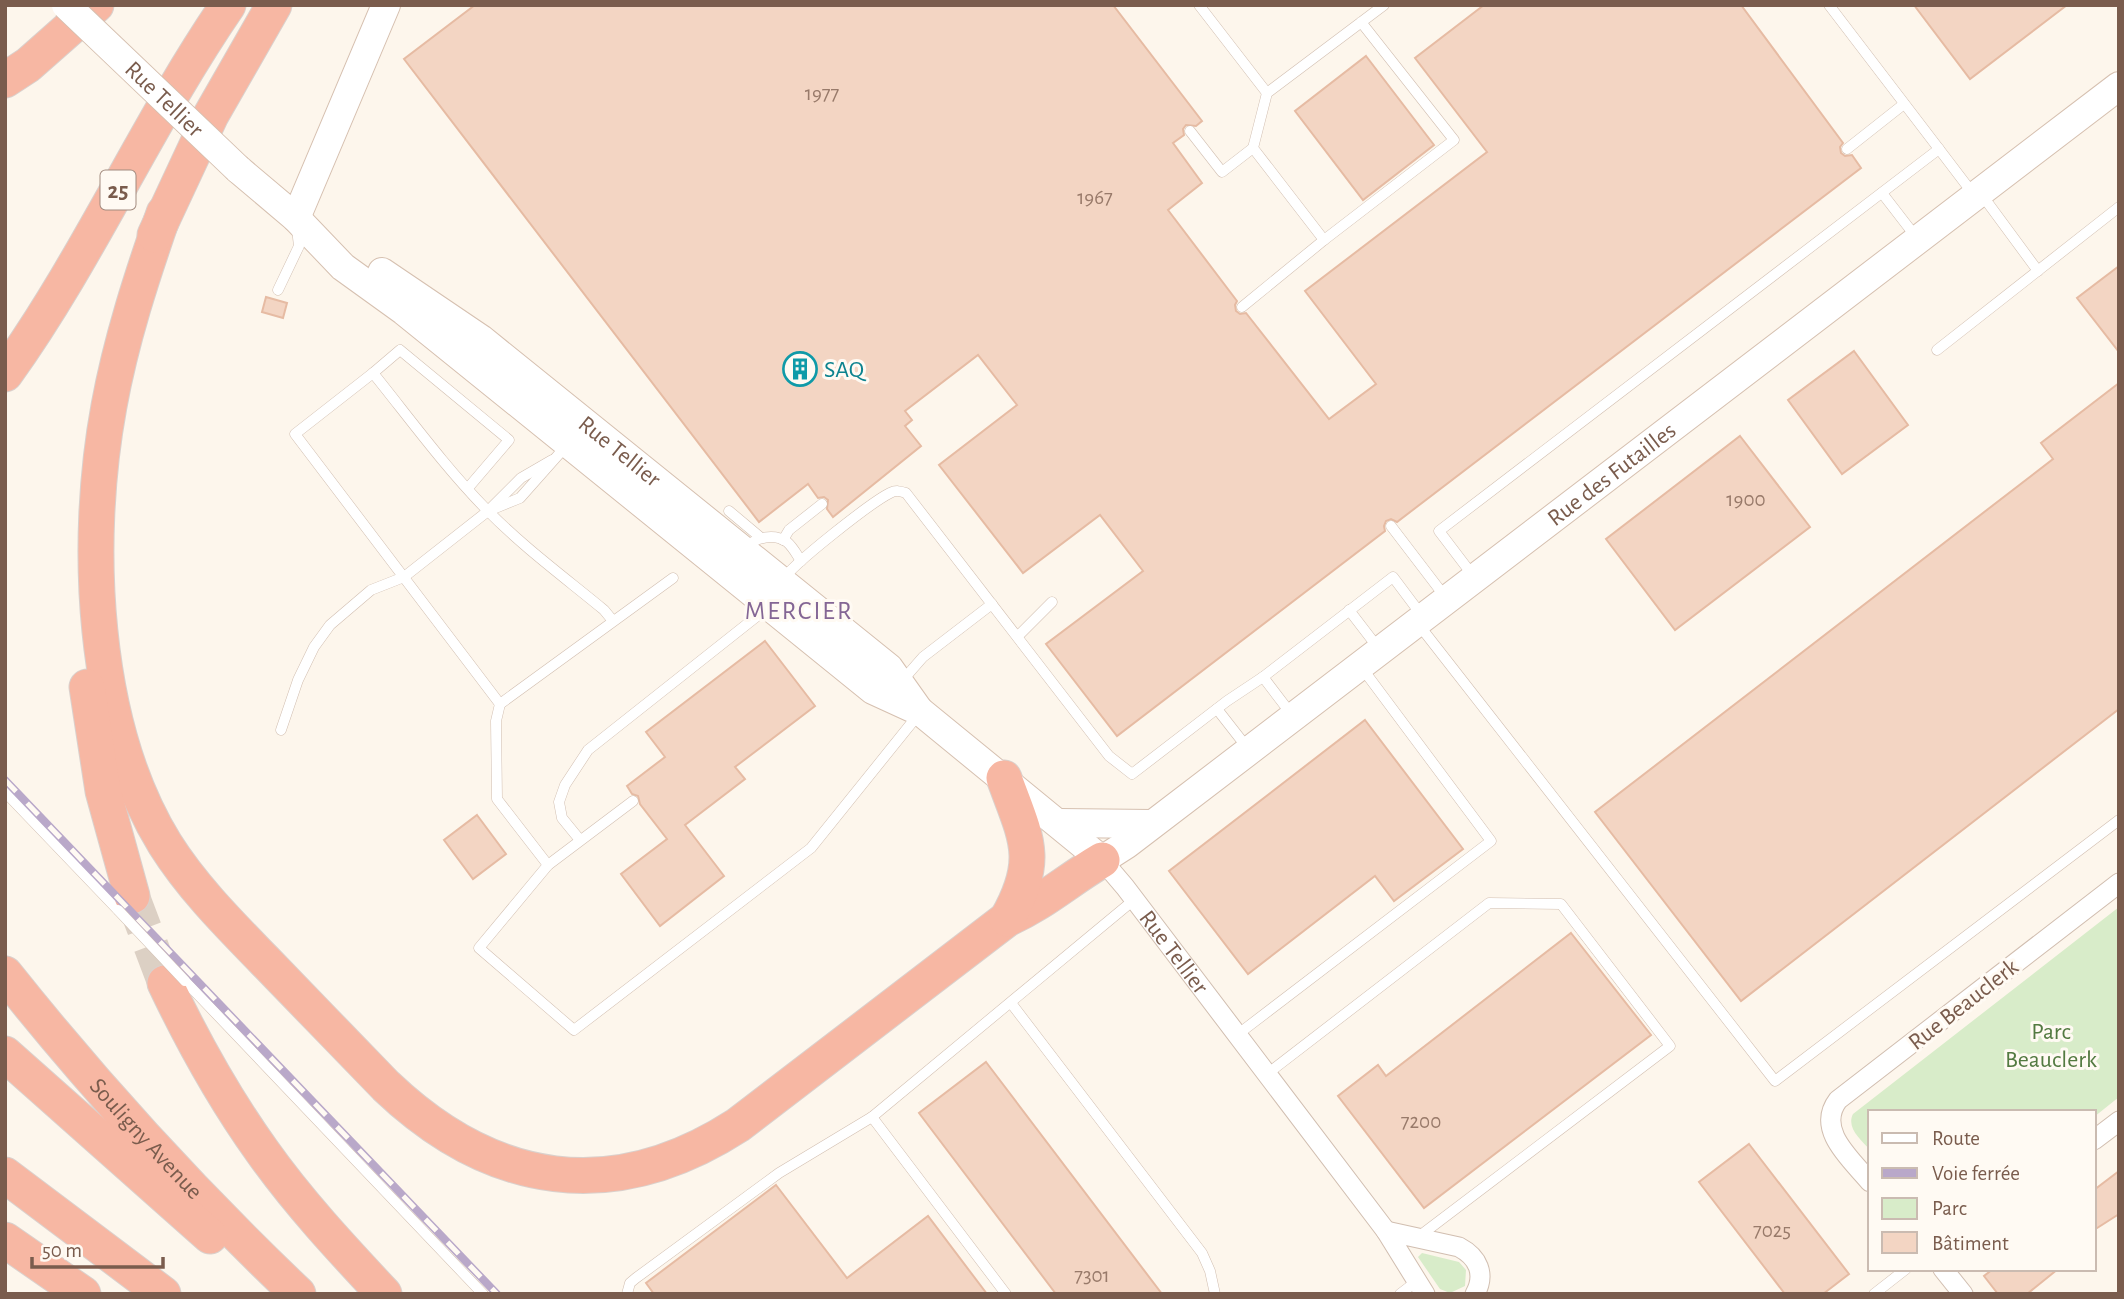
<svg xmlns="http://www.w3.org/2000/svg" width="2124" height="1299" viewBox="0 0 2124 1299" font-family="'Alegreya Sans',sans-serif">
<rect width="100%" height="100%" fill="#fdf6ec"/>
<g fill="#d8ecc9">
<path d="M 2119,907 L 2119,1097 L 2094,1117 L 2094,1112 L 1870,1112 L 1870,1150 C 1861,1140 1846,1128 1853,1114 Z"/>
<path d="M 1422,1253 L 1459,1262 L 1466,1270 L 1465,1286 L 1450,1293 L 1440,1289 L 1418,1257 Z"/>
</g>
<g fill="#f3d5c3" stroke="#e6bba3" stroke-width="2">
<path d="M 475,5 L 1113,5 L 1202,121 L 1196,126 L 1186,125 L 1183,129 L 1184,135 L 1173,143 L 1202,183 L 1168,210 L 1237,301 L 1235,305 L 1236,311 L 1240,314 L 1246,313 L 1329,419 L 1376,384 L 1305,291 L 1487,152 L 1415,58 L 1484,5 L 1741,5 L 1843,143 L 1840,147 L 1841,153 L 1845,156 L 1852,155 L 1861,168 L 1397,522 L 1391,519 L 1386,521 L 1384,526 L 1385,531 L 1117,736 L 1046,644 L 1143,571 L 1100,515 L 1023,573 L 939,465 L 1017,405 L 978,355 L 905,411 L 912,420 L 905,426 L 921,446 L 833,517 L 827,509 L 828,500 L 824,497 L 818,498 L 808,484 L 759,522 L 404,59 Z"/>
<path d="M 1914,5 L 2067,5 L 1970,79 Z"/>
<path d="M 1366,56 L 1434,145 L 1363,200 L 1295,111 Z"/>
<path d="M 2119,266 L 2119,352 L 2077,298 Z"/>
<path d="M 266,297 L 287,303 L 283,318 L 262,312 Z"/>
<path d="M 1854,351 L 1908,425 L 1842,474 L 1788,400 Z"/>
<path d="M 2119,383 L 2119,709 L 1741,1001 L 1595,812 L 2053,459 L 2041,443 Z"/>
<path d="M 1740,436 L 1810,527 L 1675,630 L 1606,539 Z"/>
<path d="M 765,641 L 815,706 L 735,767 L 745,779 L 685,825 L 724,876 L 660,926 L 621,874 L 667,839 L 640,804 L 638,796 L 632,794 L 627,786 L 665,757 L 646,732 Z"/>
<path d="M 1365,720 L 1463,849 L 1394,901 L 1375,876 L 1248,974 L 1169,871 Z"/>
<path d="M 477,815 L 506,854 L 473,879 L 444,840 Z"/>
<path d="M 1571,933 L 1651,1035 L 1424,1208 L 1338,1096 L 1378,1065 L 1386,1076 Z"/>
<path d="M 986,1062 L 1162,1294 L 1056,1294 L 919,1113 Z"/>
<path d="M 1749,1144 L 1849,1274 L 1823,1294 L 1785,1294 L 1699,1182 Z"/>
<path d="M 2119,1171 L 2119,1214 L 2094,1230 L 2094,1190 Z"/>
<path d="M 776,1185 L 847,1278 L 928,1216 L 987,1294 L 654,1294 L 646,1283 Z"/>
<path d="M 1993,1269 L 2058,1269 L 2027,1294 L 1998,1294 L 1984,1276 Z"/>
</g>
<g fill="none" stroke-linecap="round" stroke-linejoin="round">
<path stroke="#dcd0c4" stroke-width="35" stroke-dasharray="35 18" stroke-linecap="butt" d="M 132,896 L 165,983"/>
<g stroke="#d1beb0" stroke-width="11">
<g id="lane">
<path d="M 1199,5 L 1267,93"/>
<path d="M 1829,5 L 1939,149"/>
<path d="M 1361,22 L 1454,140 L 1324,240 L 1253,148 L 1267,93 L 1384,5"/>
<path d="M 1190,131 L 1222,172 L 1253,148"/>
<path d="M 1847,149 L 1904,104"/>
<path d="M 1882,193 L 1916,237"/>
<path d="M 1982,195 L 2038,271"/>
<path d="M 278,290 L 299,246 L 297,229"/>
<path d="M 1242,307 L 1324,240"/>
<path d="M 1937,350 L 2119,207"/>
<path d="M 373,373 L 400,350 L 509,440 L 468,488"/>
<path d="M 493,509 L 520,498 L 567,445"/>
<path d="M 729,511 L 760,537"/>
<path d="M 1391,526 L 1446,598"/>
<path d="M 783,540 L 789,530 L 822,504"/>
<path d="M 745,548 C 756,537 774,533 787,542 C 793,547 797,555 801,561"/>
<path d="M 1474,577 L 1439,531 L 1939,149 L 1974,195"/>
<path d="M 782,581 C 792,564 872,502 890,493 C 896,490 900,491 906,493 L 1109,756 L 1132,774 L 1227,701 L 1263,677"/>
<path d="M 1349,610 L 1379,649"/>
<path d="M 613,621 L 604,610 C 564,577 522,546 486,509 C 445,467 410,419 373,373 L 295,434 L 500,704 L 673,578"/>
<path d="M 1419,625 L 1775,1081 L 2119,820"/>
<path d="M 1018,636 L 1052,602"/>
<path d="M 902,681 L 923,657 L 992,604"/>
<path d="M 500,704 L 496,721 L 497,799 L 548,865"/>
<path d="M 1217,709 L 1249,750"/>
<path d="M 1292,715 L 1263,677 L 1393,577 L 1423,617"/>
<path d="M 281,730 L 298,680 L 314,647 L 330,625 L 371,590 L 404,577 L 488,511 L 521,478 L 552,460"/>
<path d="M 5,792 L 118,910"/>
<path d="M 633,801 L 548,865 L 479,948 L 574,1030 L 811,848 L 918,715"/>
<path d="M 580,840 L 562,818 L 559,802 L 565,785 L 588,750 L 756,617 L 767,606"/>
<path d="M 185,981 L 483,1294"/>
<path d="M 1011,1003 L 1202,1253 L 1210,1271 L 1215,1294"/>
<path d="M 1237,1035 L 1491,841 L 1362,668"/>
<path d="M 1267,1074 L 1489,903 L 1561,904 L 1670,1046 L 1417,1238"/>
<path d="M 872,1117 L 1135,899"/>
<path d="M 627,1294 L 630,1283 L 636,1278 L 779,1173 L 872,1117 L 1006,1294"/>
<path d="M 1400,1294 L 1417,1281"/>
<path d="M 1874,1294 L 1906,1269"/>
</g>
</g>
<g stroke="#d1beb0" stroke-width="21">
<g id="street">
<path id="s1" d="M 1102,860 L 1125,887 L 1386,1231"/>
<path d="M 2094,1140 L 2119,1121"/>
<path d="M 1870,1182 C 1852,1160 1815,1130 1838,1100 L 2119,883"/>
<path d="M 1943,1269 L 1963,1294"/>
<path d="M 1425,1294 L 1386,1231 L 1459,1247 C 1478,1257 1486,1274 1475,1294"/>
</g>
</g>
<g stroke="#d6c0b0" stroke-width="30">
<g id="secondary">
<path id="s2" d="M 238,169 L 296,218 L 343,267 L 404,311 L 873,690 L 921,712 L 1102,860 L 1127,844 L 2119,86"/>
<path d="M 296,218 L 386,5"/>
<path id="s3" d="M 382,272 L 481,339 L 889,668 L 918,709"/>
<path d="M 1059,823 L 1152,824"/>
</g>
</g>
<g stroke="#dad1cd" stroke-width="37">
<g id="highway">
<path d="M 5,80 L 28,65 L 96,5"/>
<path d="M 164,213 C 142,276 121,340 109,406 C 84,541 91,724 165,844 C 192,887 229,924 264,960 C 305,1002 345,1044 386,1086 C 492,1187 613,1206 738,1125 L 1007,919 C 1043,903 1068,880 1102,860"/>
<path d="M 155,235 L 211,115 L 274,5"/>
<path d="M 5,374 C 89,257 147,123 228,5"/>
<path d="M 87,687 L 103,791 L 132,896"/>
<path d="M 1004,778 C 1026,838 1041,859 1007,919"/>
<path id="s4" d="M 5,974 C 95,1087 193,1194 298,1294"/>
<path d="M 165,983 C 193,1042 224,1098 262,1151 C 298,1202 341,1248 384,1294"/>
<path d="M 5,1054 L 210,1236"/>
<path d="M 5,1175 L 163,1294"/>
<path d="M 5,1240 L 83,1294"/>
</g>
</g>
<use href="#lane" stroke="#fff" stroke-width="10"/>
<use href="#street" stroke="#fff" stroke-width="19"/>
<use href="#secondary" stroke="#fff" stroke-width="28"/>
<use href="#highway" stroke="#f7b7a3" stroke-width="35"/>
<g stroke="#b9a8c9" stroke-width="8">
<path id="rail" d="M 5,780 L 497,1294"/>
</g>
<use href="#rail" stroke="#fffaf3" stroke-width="5" stroke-dasharray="16" stroke-linecap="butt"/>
<g stroke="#d1beb0" stroke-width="11" stroke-linecap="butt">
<path id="lane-bridge" d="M 118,910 L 185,981"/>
</g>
<g stroke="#d6c0b0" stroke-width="30" stroke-linecap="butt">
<g id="secondary-bridge">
<path id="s5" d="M 66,5 L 238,169"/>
</g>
</g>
<use href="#lane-bridge" stroke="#fff" stroke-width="10"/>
<use href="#secondary-bridge" stroke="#fff" stroke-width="28"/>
</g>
<defs>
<g id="building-ring" transform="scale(1.75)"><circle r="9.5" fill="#fffaf3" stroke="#0f9aa8" stroke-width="1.5"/><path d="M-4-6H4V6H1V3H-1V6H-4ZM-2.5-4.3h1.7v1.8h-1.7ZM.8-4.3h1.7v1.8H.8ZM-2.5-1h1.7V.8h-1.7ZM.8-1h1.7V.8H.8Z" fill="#0f9aa8"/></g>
</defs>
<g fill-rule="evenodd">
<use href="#building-ring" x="800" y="369"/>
</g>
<g text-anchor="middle" stroke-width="6" stroke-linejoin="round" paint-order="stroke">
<g font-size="21" fill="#987a6a">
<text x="822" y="100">1977</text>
<text x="1095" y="204">1967</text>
<text x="1746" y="506">1900</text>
<text x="1421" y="1128">7200</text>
<text x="1772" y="1237">7025</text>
<text x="1092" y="1282">7301</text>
</g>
<rect fill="#fffaf3" stroke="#a28b7f" stroke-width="2" x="100.5" y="170.5" width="35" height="39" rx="5"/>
<g font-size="23" font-weight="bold" fill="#7a5c4d">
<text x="118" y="198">25</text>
</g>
<g font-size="24" fill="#7a5c4d" stroke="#fffaf3">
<text dy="8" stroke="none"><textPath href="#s5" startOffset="136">Rue Tellier</textPath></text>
<text dy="8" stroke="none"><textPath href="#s3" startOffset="298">Rue Tellier</textPath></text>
<text dy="8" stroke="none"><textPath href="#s2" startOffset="1748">Rue des Futailles</textPath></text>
<text dy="8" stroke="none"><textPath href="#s1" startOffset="117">Rue Tellier</textPath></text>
<text transform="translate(1963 1004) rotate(-38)" y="8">Rue Beauclerk</text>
<text dy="8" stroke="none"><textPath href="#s4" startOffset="217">Souligny Avenue</textPath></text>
</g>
<g font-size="24" fill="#0d838f" stroke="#fffaf3" text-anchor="start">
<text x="824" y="377">SAQ</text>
</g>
<g font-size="24" fill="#537a41" stroke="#fffaf3">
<text x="2051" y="1039">Parc<tspan x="2051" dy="28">Beauclerk</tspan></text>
</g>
<g font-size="26" letter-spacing="2" fill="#846695" stroke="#fffaf3">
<text x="799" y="619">MERCIER</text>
</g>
</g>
<rect width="2124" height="1299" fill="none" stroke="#7a5c4d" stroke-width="14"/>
<rect x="1868" y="1110" width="228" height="161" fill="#fffaf3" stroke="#cabbb1" stroke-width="2"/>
<rect x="1882" y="1133" width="35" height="10" fill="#ffffff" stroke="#cabbb1" stroke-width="2"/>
<text x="1932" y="1145" font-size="21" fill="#7a5c4d">Route</text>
<rect x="1882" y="1168" width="35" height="10" fill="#b9a8c9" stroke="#cabbb1" stroke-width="2"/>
<text x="1932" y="1180" font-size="21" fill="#7a5c4d">Voie ferrée</text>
<rect x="1882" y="1198" width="35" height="21" fill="#d8ecc9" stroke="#cabbb1" stroke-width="2"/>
<text x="1932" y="1215" font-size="21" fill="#7a5c4d">Parc</text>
<rect x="1882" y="1232" width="35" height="21" fill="#f3d5c3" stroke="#cabbb1" stroke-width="2"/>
<text x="1932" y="1250" font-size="21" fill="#7a5c4d">Bâtiment</text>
<path d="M32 1257v10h131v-10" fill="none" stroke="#7a5c4d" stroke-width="3.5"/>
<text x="42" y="1257" font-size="21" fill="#7a5c4d" stroke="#fffaf3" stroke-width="5" paint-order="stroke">50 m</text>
</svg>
